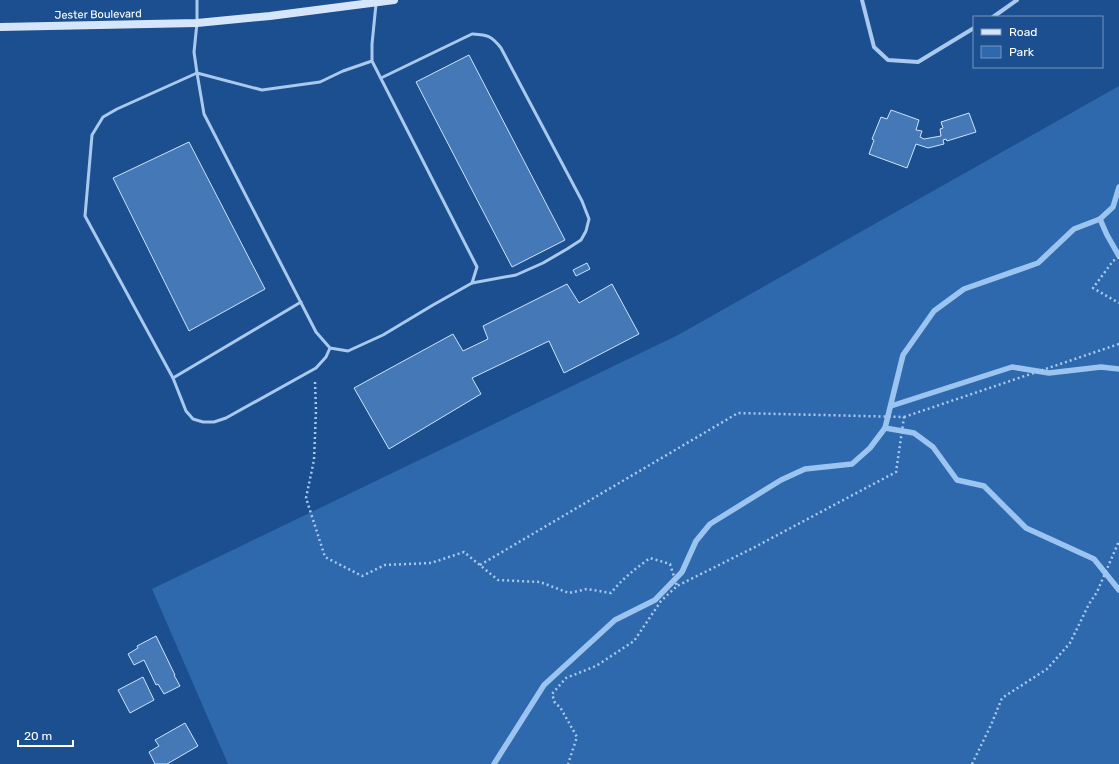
<svg xmlns="http://www.w3.org/2000/svg" width="1119" height="764" viewBox="0 0 1119 764" font-family="Rubik,sans-serif">
<rect width="100%" height="100%" fill="#1b4f8f"/>
<path fill="#2e69ad" d="M 1119,86 L 1119,764 L 228,764 L 152,589 L 678,335 Z"/>
<g fill="none" stroke-linecap="round" stroke-linejoin="round">
<g stroke="#9cc4f0" stroke-width="5.5">
<path d="M 1100,219 L 1107,235 L 1119,256"/>
<path d="M 891,406 L 1012,367 L 1049,373 L 1101,367 L 1119,369"/>
<path d="M 885,428 L 914,433 L 933,447 L 957,480 L 984,486 L 1026,528 L 1094,559 L 1119,590"/>
<path d="M 494,764 L 544,685 L 615,620 L 655,600 L 682,572 L 696,541 L 710,524 L 781,480 L 805,469 L 852,464 L 870,448 L 885,428 L 903,355 L 934,311 L 964,289 L 1038,263 L 1074,229 L 1100,219 L 1113,207 L 1119,187"/>
</g>
</g>
<g fill="#4478b7" stroke="#cfe3fa">
<path d="M 469,55 L 565,240 L 512,267 L 416,82 Z"/>
<path d="M 891,110 L 919,120 L 916,130 L 922,131 L 920,137 L 924,139 L 941,136 L 940,129 L 943,128 L 941,122 L 969,113 L 976,132 L 947,141 L 946,139 L 943,140 L 944,144 L 928,148 L 916,144 L 907,168 L 869,154 L 874,140 L 872,139 L 881,117 L 887,119 Z"/>
<path d="M 189,142 L 265,289 L 189,331 L 113,178 Z"/>
<path d="M 587,263 L 590,269 L 576,276 L 573,270 Z"/>
<path d="M 567,284 L 579,303 L 612,284 L 639,334 L 564,373 L 549,341 L 472,378 L 481,394 L 389,449 L 354,388 L 453,334 L 463,351 L 488,339 L 483,326 Z"/>
<path d="M 156,636 L 175,675 L 174,675 L 180,686 L 164,694 L 158,684 L 156,685 L 144,660 L 134,665 L 128,654 L 138,648 L 137,646 Z"/>
<path d="M 143,677 L 154,700 L 130,713 L 118,690 Z"/>
<path d="M 185,723 L 198,746 L 167,764 L 155,764 L 149,752 L 159,746 L 155,740 Z"/>
</g>
<g fill="none" stroke-linecap="round" stroke-linejoin="round">
<g stroke="#a9c9ee" stroke-width="2.5" stroke-dasharray="2 3" stroke-linecap="butt">
<path d="M 1119,257 L 1113,261 L 1093,288 L 1119,303"/>
<path d="M 315,382 L 316,410 L 314,460 L 306,498 L 325,557 L 362,576 L 385,565 L 431,563 L 464,552 L 498,580 L 540,582 L 569,593 L 587,589 L 611,593 C 622,579 635,569 650,558 L 670,564 L 677,586 L 661,601 L 634,641 L 596,666 L 566,678 L 552,694 L 555,703 L 560,707 L 577,737 L 568,764"/>
<path d="M 904,417 L 1119,344"/>
<path d="M 480,565 L 738,413 L 904,417 L 896,472 L 753,548 L 677,586"/>
<path d="M 972,764 L 991,725 L 1002,698 L 1047,669 L 1070,643 L 1089,604 L 1097,592 L 1119,541"/>
</g>
<g stroke="#a9c9ee" stroke-width="3">
<path d="M 197,0 L 197,23 L 194,52 L 197,73 L 117,109 L 103,117 L 92,135 L 85,216 L 173,378 L 301,302"/>
<path d="M 372,61 L 343,71 L 320,82 L 262,90 L 197,73 L 204,114 L 316,332 L 330,348 L 348,351 L 383,335 L 433,305 L 472,283 L 477,267 L 372,61 L 372,44 L 376,4"/>
<path d="M 381,78 L 472,34 C 487,35 491,35 501,48 L 582,201 L 589,219 L 586,231 L 581,240 L 567,249 L 543,263 L 516,275 L 472,283"/>
<path d="M 173,378 L 186,411 L 193,419 L 203,422 L 214,422 L 226,418 L 316,368 L 326,357 L 330,348"/>
</g>
<g stroke="#a9c9ee" stroke-width="4">
<path d="M 862,0 L 874,47 L 888,60 L 918,62 L 974,28"/>
<path d="M 993,17 L 1017,0"/>
</g>
<path stroke="#d6e6fa" stroke-width="8" d="M 0,27 L 197,23 L 270,16 L 394,0"/>
</g>
<g text-anchor="middle" stroke-width="4" stroke-linejoin="round" paint-order="stroke">
<g font-size="11" fill="#fff" stroke="#1b4f8f">
<text transform="translate(98 14) rotate(-1)" y="4">Jester Boulevard</text>
</g>
</g>
<rect x="973" y="16" width="130" height="52" fill="#1b4f8f" stroke="#7695bc"/>
<rect x="981" y="29" width="20" height="6" fill="#d6e6fa" stroke="#7695bc"/>
<text x="1009" y="36" font-size="12" fill="#ffffff">Road</text>
<rect x="981" y="46" width="20" height="12" fill="#2e69ad" stroke="#7695bc"/>
<text x="1009" y="56" font-size="12" fill="#ffffff">Park</text>
<path d="M18 740v6h55v-6" fill="none" stroke="#ffffff" stroke-width="2"/>
<text x="24" y="740" font-size="12" fill="#ffffff" stroke="#1b4f8f" stroke-width="3" paint-order="stroke">20 m</text>
</svg>
